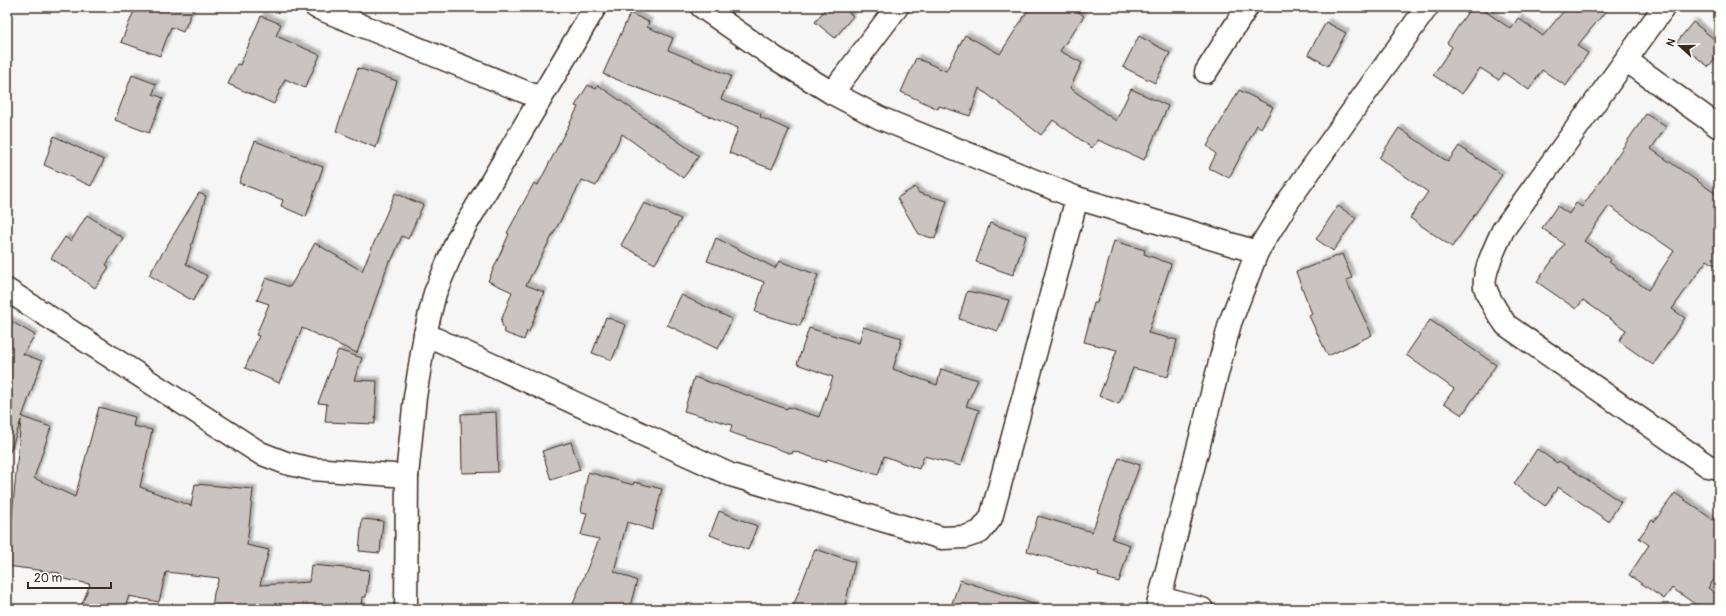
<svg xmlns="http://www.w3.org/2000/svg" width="1726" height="616" viewBox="0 0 1726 616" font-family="Pangolin,sans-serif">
<defs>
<filter id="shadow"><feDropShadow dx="3.5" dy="-3.5" stdDeviation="1" flood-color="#0004"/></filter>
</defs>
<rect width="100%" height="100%" fill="#f7f6f6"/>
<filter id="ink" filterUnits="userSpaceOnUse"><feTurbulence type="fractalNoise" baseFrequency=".025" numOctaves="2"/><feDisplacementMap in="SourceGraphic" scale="8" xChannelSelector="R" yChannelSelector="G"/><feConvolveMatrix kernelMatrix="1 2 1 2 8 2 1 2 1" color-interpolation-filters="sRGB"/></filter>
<g filter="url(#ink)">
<g fill="#c9c3c1" stroke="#3b2a1e" fill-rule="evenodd" filter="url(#shadow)">
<path d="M 124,7 L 194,7 L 183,32 L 171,27 L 160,56 L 121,42 L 134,11 Z"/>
<path d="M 827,7 L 842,7 L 853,16 L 835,38 L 815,22 Z"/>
<path d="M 1030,7 L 1072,7 L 1084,16 L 1060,51 L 1082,63 L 1070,88 L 1116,121 L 1131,89 L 1168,106 L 1144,160 L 1098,140 L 1092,148 L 1053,120 L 1041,135 L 979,88 L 970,116 L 939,106 L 938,109 L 901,92 L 916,58 L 946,71 L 965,35 L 1000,54 Z"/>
<path d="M 1471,7 L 1479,7 L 1511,29 L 1518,18 L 1543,36 L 1567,7 L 1609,7 L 1577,46 L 1588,53 L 1566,86 L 1542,70 L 1529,90 L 1504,73 L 1499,80 L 1480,68 L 1462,94 L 1433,75 L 1452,47 L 1447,43 Z"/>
<path d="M 630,13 L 649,22 L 647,27 L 673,38 L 668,50 L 731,76 L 721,99 L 761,114 L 760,117 L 789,130 L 772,169 L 729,153 L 738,128 L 603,74 Z"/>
<path d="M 261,16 L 281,24 L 276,36 L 320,55 L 305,88 L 285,79 L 274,104 L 228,84 L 237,64 L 240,65 Z"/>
<path d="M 1326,22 L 1346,33 L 1328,66 L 1308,54 Z"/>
<path d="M 1693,22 L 1719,43 L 1719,54 L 1709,67 L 1677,42 Z"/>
<path d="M 1139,36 L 1170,53 L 1155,83 L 1123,67 Z"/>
<path d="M 358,68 L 397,81 L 376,148 L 336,131 Z"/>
<path d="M 132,75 L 156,84 L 153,94 L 163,98 L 149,133 L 115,120 Z"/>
<path d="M 588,85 L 596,89 L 598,85 L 699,156 L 683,178 L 622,134 L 596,186 L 582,180 L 526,285 L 544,292 L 529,332 L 527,331 L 524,340 L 505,333 L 501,321 L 512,292 L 488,281 L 509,234 L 507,233 L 534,183 L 538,185 L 578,107 L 575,106 Z"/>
<path d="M 1239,90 L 1273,107 L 1261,128 L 1257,125 L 1229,178 L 1209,168 L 1216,154 L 1207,146 Z"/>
<path d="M 1646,114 L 1666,127 L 1651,149 L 1719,196 L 1719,268 L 1707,260 L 1672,309 L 1685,318 L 1653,365 L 1619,341 L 1626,330 L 1583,300 L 1576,309 L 1537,282 L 1564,244 L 1542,228 L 1557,206 L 1569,214 L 1576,203 L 1582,207 ZM 1609,206 L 1674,251 L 1648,290 L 1609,262 L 1611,260 L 1584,241 Z"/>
<path d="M 1399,128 L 1448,162 L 1459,146 L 1502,175 L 1452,247 L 1410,218 L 1428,192 L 1379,158 Z"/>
<path d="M 54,136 L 104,160 L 91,186 L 44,165 Z"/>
<path d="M 255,141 L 323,167 L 306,217 L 281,206 L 283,200 L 239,183 Z"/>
<path d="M 915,187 L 919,193 L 947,201 L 935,239 L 919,234 L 897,198 Z"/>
<path d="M 199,193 L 206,196 L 186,264 L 207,276 L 193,301 L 149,275 Z"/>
<path d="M 395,193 L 423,205 L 408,239 L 402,236 L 391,262 L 389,261 L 357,353 L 302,328 L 279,383 L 245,368 L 259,336 L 256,335 L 269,304 L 257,300 L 266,278 L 290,287 L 315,243 L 362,271 Z"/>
<path d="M 644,203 L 681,219 L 655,264 L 621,245 Z"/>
<path d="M 1338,206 L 1356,218 L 1333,251 L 1316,239 Z"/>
<path d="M 87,215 L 123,238 L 106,265 L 109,267 L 95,288 L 51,258 L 65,237 L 71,241 Z"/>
<path d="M 990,223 L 1026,236 L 1013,275 L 976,262 Z"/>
<path d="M 716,238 L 775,268 L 779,261 L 818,275 L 800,326 L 755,312 L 764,282 L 707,261 Z"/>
<path d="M 1114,241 L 1145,250 L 1144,254 L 1171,264 L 1148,333 L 1177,340 L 1168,377 L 1133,368 L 1119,404 L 1099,396 L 1117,350 L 1084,342 L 1094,303 L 1097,303 Z"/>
<path d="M 1342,254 L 1352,278 L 1346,280 L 1372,335 L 1328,356 L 1309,316 L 1312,314 L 1296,272 Z"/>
<path d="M 967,291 L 1009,300 L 998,331 L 959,319 Z"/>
<path d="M 681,295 L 732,319 L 718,349 L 667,325 Z"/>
<path d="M 606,317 L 626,325 L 612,360 L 592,353 Z"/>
<path d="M 7,319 L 35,335 L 23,354 L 42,361 L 22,417 L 51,427 L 34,478 L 75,497 L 99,407 L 135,417 L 133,426 L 152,430 L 140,487 L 191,506 L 195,484 L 253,489 L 247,545 L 269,550 L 260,585 L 309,582 L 311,565 L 369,570 L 366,597 L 362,597 L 361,609 L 212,609 L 214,593 L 219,578 L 166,572 L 159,602 L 129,596 L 124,609 L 80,609 L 90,584 L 59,578 L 60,573 L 7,566 L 7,537 L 10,537 L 21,420 L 10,452 L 7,451 Z"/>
<path d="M 1430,320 L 1496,365 L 1462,415 L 1444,403 L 1454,389 L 1406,355 Z"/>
<path d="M 863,327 L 902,338 L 893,369 L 937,385 L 941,369 L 978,380 L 966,406 L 979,410 L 961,466 L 924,456 L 919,469 L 884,456 L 878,475 L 827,459 L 826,462 L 793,451 L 792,454 L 730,432 L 732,425 L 684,411 L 694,377 L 787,409 L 788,407 L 819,417 L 833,377 L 797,364 L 809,328 L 859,343 Z"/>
<path d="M 338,350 L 362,358 L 354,380 L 377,381 L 375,424 L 325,422 L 327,404 L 318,403 Z"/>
<path d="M 496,412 L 498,472 L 462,473 L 461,414 Z"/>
<path d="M 571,442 L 580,470 L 551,480 L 542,451 Z"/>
<path d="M 1537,449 L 1557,463 L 1559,461 L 1621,502 L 1608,521 L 1558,487 L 1545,506 L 1514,484 Z"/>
<path d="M 1119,458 L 1140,465 L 1112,539 L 1130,545 L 1119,582 L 1098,576 L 1099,573 L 1027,551 L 1038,516 L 1092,532 Z"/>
<path d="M 588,472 L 633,485 L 634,482 L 662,489 L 652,530 L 627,522 L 614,571 L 637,581 L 629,609 L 571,609 L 599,539 L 581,535 L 587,513 L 581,512 Z"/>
<path d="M 1675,493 L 1719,524 L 1719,572 L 1708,588 L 1719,596 L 1719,609 L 1702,609 L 1672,588 L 1664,599 L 1629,575 L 1649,545 L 1639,538 L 1652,520 L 1654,522 Z"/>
<path d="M 719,511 L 757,526 L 748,550 L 710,535 Z"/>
<path d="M 362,519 L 383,521 L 380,553 L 359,551 Z"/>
<path d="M 815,549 L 855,562 L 844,609 L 792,609 Z"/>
<path d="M 960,580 L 1036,605 L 1036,609 L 950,609 Z"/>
</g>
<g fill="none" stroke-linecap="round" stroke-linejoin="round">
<g stroke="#3b2a1e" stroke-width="25">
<g id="minor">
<path d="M 316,7 L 540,98"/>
<path d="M 702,7 L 775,58 L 832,93 L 880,118 L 1077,198"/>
<path d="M 1664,7 L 1503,230 C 1497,243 1482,274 1485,287 C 1489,301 1498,313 1506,325 L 1708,466 L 1719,468"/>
<path d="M 1626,60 L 1719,127"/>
<path d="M 1206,72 L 1247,7"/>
<path d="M 832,93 L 897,7"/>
<path d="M 7,290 L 260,453 L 286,463 L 312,469 L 407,476"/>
<path d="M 425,334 L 731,475 L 942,538 L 965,537 L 980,532 L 991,518 L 1077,198 L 1257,252"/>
<path d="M 1160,598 L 1202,609"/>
<path d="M 406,609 L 407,476 L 415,397 L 425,334 L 435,293 L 458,238 L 595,7"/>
<path d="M 1157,609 L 1230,323 L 1257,252 L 1289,200 L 1427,7"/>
</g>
</g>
<use href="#minor" stroke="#fff" stroke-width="22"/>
</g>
</g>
<rect width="1726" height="616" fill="none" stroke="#fff" stroke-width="24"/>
<rect x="12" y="12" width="1702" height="592" fill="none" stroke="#3b2a1e" stroke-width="1.5" filter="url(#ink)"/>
<g transform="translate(1680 46) rotate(291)" stroke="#ffffff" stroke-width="3" paint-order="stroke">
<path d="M0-3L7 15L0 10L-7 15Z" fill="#3b2a1e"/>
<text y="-6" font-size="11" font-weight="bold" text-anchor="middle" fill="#3b2a1e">N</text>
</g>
<path d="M28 582v6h83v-6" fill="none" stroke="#3b2a1e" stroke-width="2"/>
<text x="34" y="582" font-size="12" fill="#3b2a1e" stroke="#ffffff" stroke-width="3" paint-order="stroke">20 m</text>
</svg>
